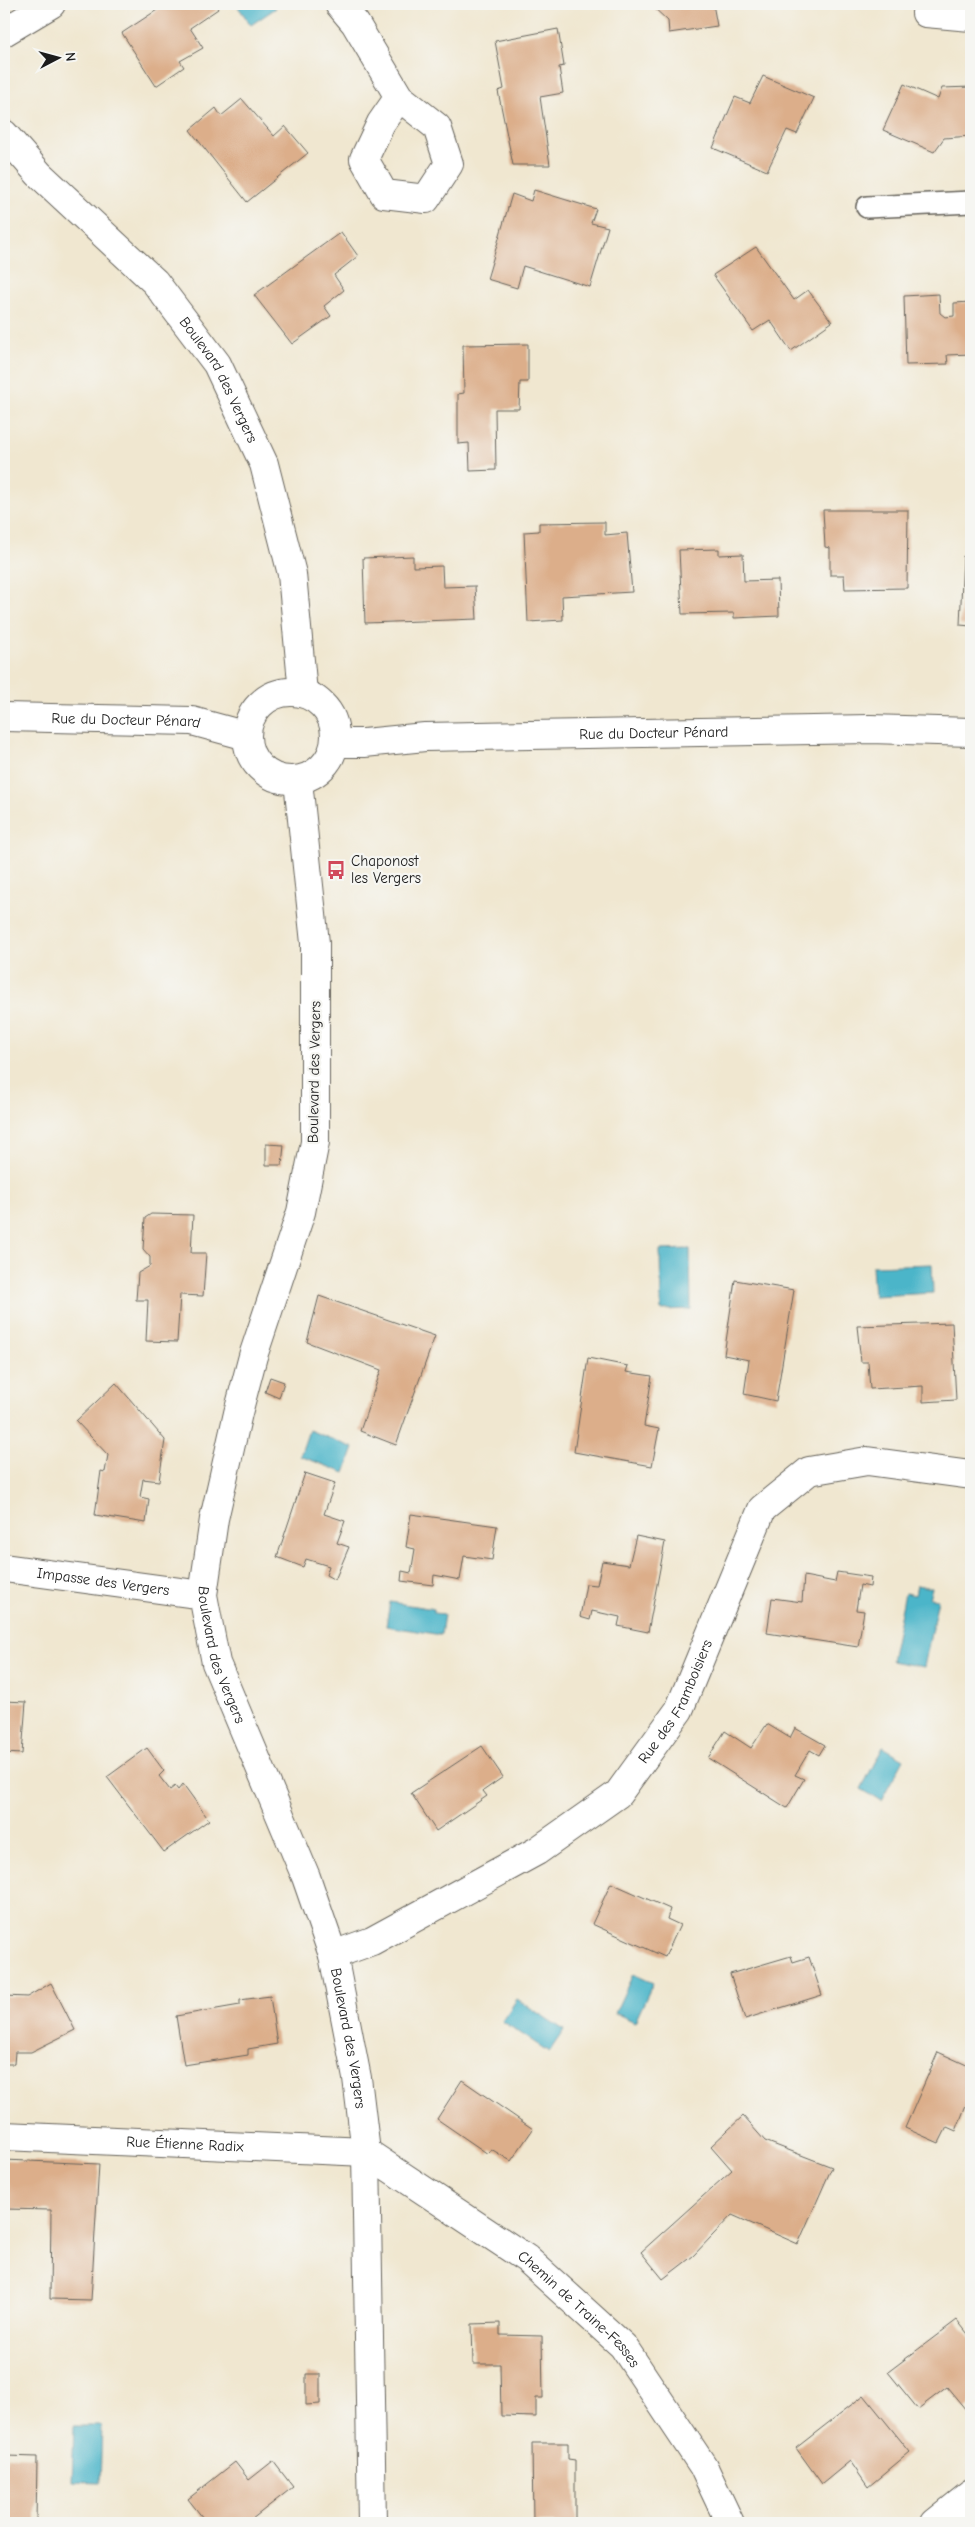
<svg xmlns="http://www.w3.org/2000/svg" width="975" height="2527" viewBox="0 0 975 2527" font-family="'Comic Neue',sans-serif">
<rect width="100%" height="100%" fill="#f6f6f2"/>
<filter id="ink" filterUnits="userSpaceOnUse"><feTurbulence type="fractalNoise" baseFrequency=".02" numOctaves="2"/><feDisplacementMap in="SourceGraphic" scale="10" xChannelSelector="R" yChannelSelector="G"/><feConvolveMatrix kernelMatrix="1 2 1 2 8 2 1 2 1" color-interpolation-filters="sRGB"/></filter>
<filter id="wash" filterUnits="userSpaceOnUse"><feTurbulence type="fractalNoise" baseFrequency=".0096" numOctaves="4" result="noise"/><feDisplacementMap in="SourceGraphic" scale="20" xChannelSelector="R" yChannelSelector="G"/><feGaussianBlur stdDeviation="1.12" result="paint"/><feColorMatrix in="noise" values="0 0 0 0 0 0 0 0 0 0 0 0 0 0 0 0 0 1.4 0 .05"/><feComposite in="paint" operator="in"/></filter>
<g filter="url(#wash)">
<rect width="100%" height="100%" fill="#f0e7d0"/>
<g fill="#4bb5c9" stroke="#346872">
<path d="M 236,4 L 273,4 L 276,8 L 251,25 Z"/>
<path d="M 690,1249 L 691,1309 L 661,1310 L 660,1250 Z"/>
<path d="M 932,1264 L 933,1293 L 874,1296 L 872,1266 Z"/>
<path d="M 309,1430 L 354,1448 L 345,1473 L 300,1456 Z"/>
<path d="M 917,1585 L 932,1588 L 929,1598 L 938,1599 L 924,1667 L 891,1661 L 905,1593 L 915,1595 Z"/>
<path d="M 390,1602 L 434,1609 L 434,1613 L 444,1614 L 441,1635 L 386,1626 Z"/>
<path d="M 883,1747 L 904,1759 L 881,1801 L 861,1789 Z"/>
<path d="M 633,1974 L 653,1983 L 635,2022 L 615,2013 Z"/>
<path d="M 517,1999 L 564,2030 L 549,2052 L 502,2021 Z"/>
<path d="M 74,2426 L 102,2426 L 100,2483 L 72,2482 Z"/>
</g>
<g id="blocks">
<g fill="#dcae8a">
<path d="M 158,4 L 215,4 L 218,9 L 190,28 L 203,48 L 180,61 L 184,67 L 156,86 L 122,33 L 157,10 L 155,6 Z"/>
<path d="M 650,4 L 713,4 L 717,26 L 669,33 L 668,21 Z"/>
<path d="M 558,29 L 564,66 L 559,67 L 563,93 L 540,97 L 550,165 L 513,165 L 498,91 L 504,89 L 495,41 Z"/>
<path d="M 763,76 L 814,98 L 797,134 L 787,130 L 767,171 L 713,148 L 735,97 L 750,103 Z"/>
<path d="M 904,84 L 938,99 L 942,88 L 971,87 L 971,136 L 944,138 L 934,152 L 883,130 Z"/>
<path d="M 242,99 L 274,136 L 285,126 L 308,153 L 247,202 L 190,130 L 216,108 L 221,116 Z"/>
<path d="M 534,190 L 596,209 L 591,223 L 608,227 L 590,287 L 523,266 L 517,288 L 487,279 L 512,194 L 531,201 Z"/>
<path d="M 341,232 L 358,256 L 334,275 L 344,290 L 324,306 L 331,316 L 292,344 L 254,295 Z"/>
<path d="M 756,247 L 794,300 L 808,290 L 832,322 L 791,351 L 770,320 L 753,331 L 713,275 Z"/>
<path d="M 939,294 L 940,313 L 945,317 L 954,316 L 954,303 L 971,302 L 971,354 L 947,355 L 948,364 L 906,365 L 904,296 Z"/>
<path d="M 528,344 L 528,382 L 520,382 L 519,409 L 495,409 L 496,470 L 470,471 L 469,443 L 458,444 L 458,394 L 464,393 L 463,345 Z"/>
<path d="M 823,510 L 908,510 L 907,588 L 845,589 L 844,575 L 830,575 L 830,548 L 825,547 Z"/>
<path d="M 605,522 L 605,535 L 627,533 L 632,592 L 562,596 L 563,620 L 528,622 L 524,532 L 539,531 L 539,523 Z"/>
<path d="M 719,549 L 719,555 L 743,554 L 744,581 L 778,580 L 779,616 L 734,618 L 734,613 L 682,614 L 679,550 Z"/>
<path d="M 413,556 L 413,567 L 442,566 L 443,587 L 475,586 L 477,619 L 365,623 L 363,558 Z"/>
<path d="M 963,556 L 971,556 L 971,626 L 960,625 Z"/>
<path d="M 266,1144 L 284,1145 L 282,1165 L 266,1165 Z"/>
<path d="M 151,1214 L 193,1215 L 191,1253 L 206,1253 L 203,1296 L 180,1295 L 177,1342 L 146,1341 L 148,1300 L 136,1300 L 138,1273 L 150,1266 L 150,1257 L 143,1249 L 145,1218 Z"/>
<path d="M 735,1280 L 794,1290 L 776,1401 L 744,1394 L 749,1360 L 724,1355 Z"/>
<path d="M 319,1296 L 435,1336 L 396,1445 L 360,1431 L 381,1370 L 307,1342 Z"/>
<path d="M 952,1323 L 956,1400 L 923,1402 L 923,1386 L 870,1389 L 868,1362 L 861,1362 L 857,1326 Z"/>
<path d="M 588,1358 L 628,1366 L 626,1372 L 652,1376 L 644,1426 L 659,1429 L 652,1466 L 574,1452 Z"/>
<path d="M 270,1377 L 284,1382 L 279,1398 L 265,1392 Z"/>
<path d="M 116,1383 L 165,1440 L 159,1481 L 143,1479 L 140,1497 L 149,1499 L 146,1523 L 95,1515 L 101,1471 L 105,1472 L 108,1455 L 76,1421 Z"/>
<path d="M 305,1473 L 335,1483 L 324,1514 L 345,1521 L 337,1543 L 349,1547 L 335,1580 L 326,1575 L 329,1566 L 306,1559 L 303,1567 L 277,1557 Z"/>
<path d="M 411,1514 L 497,1526 L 492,1560 L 464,1556 L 460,1580 L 434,1575 L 433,1585 L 401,1581 L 402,1571 L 411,1573 L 415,1549 L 406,1547 Z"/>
<path d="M 636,1536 L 665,1542 L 648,1632 L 618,1626 L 620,1617 L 592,1611 L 590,1620 L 580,1617 L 586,1584 L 597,1585 L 602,1561 L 629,1565 Z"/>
<path d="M 837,1572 L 871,1577 L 870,1587 L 860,1585 L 856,1610 L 864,1611 L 858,1647 L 767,1633 L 772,1598 L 802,1602 L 804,1576 L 835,1582 Z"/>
<path d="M 4,1701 L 26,1702 L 22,1754 L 4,1753 Z"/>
<path d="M 767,1724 L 790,1738 L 795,1728 L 825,1745 L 819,1755 L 810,1750 L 795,1775 L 804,1779 L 787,1808 L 708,1758 L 725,1731 L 751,1748 Z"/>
<path d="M 482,1746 L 503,1777 L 483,1791 L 487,1796 L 436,1831 L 411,1793 Z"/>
<path d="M 147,1748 L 164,1771 L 159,1776 L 170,1790 L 175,1786 L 178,1790 L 183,1784 L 209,1820 L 164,1852 L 107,1777 Z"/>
<path d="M 611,1883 L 670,1909 L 667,1919 L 680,1925 L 665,1957 L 592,1924 Z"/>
<path d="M 791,1956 L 793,1962 L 809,1957 L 822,1995 L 745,2019 L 730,1974 Z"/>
<path d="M 51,1983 L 75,2030 L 31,2052 L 15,2052 L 14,2064 L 4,2064 L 4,1996 L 27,1997 Z"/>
<path d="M 270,1996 L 277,2044 L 248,2049 L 248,2055 L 184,2065 L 176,2016 L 240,2005 L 240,2000 Z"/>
<path d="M 938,2052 L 971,2067 L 971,2092 L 956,2131 L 947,2127 L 939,2143 L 905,2128 Z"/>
<path d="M 462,2080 L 533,2129 L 511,2161 L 491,2149 L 488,2154 L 437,2119 Z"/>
<path d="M 743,2116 L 765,2141 L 832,2167 L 798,2244 L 732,2215 L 693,2256 L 663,2279 L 641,2252 L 732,2170 L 711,2146 Z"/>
<path d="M 4,2160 L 99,2164 L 91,2300 L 50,2299 L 51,2210 L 4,2209 Z"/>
<path d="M 957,2320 L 971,2338 L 971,2406 L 966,2410 L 947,2387 L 918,2409 L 888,2372 Z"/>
<path d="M 500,2323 L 500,2335 L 542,2336 L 543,2398 L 536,2398 L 536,2417 L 501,2416 L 500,2364 L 473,2364 L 472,2324 Z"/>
<path d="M 306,2374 L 320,2374 L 320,2404 L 306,2405 Z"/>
<path d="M 864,2395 L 910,2452 L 868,2487 L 850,2461 L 822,2484 L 796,2448 Z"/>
<path d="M 532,2443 L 568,2443 L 568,2459 L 575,2460 L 575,2523 L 533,2523 Z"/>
<path d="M 7,2456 L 37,2457 L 36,2523 L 4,2523 L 4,2464 L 6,2464 Z"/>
<path d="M 273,2461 L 293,2487 L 247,2523 L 207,2523 L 188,2499 L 235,2462 L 249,2480 Z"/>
</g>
</g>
</g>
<g filter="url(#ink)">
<use href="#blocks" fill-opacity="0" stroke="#66635b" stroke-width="1"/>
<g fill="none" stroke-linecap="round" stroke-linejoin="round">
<g stroke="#66635b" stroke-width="24">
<path id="lane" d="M 867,207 L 971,202"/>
</g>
<g stroke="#66635b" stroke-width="30">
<g id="street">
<path d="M 339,4 L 355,23 L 399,97 L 437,127 L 449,164 L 426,199 L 384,194 L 364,159 L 381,123 L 399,97"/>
<path d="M 926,13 L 971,17"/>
<path d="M 4,32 L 51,4"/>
<path id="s1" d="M 4,134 L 39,174 L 155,282 L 217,364 L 264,464 L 292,574 L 303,693"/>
<circle cx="291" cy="736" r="44"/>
<path id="s2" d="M 4,717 L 192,721 L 247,736"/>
<path id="s3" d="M 335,743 L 364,743 L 425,737 L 870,729 L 971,732"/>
<path id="s4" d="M 298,781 L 315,943 L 315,1142 L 301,1212 L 253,1356 L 238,1413 L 214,1519 L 203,1595 L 216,1663 L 306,1877 L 333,1955 L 357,2078 L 366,2152 L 372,2523"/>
<path id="s5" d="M 4,1568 L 203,1595"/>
<path id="s6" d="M 333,1955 L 372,1941 L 537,1851 L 618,1794 L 679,1710 L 762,1509 L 809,1471 L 867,1461 L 971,1475"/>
<path id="s7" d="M 4,2136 L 366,2152 L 527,2259 L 623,2346 L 703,2466 L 730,2523"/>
<path d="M 935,2523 L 971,2494"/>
</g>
</g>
<use href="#lane" stroke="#fff" stroke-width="21"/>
<use href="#street" stroke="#fff" stroke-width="28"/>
</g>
</g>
<defs>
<g id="bus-bare" transform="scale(1.5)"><path d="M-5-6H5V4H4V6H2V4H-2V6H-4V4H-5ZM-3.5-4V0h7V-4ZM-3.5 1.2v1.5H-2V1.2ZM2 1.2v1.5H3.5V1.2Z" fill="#d1495b" stroke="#f6f6f2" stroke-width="2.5" paint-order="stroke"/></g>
</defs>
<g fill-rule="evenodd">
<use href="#bus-bare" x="336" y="870"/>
</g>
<g text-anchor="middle" stroke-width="4.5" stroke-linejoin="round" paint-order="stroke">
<g font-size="15" fill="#1c1c1c" stroke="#f6f6f2">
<text dy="5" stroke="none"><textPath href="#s1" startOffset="329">Boulevard des Vergers</textPath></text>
<text dy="5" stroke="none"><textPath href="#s2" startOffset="122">Rue du Docteur Pénard</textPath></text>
<text dy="5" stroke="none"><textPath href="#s3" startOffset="319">Rue du Docteur Pénard</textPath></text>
<text transform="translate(314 1072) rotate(-89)" y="5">Boulevard des Vergers</text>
<text dy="5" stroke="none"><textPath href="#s5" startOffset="100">Impasse des Vergers</textPath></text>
<text dy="5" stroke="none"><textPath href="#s4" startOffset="892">Boulevard des Vergers</textPath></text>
<text dy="5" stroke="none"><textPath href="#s6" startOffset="438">Rue des Framboisiers</textPath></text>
<text dy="5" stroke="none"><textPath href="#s4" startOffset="1298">Boulevard des Vergers</textPath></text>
<text dy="5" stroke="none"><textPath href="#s7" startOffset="181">Rue Étienne Radix</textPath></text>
<text dy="5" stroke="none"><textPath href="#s7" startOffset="628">Chemin de Traine-Fesses</textPath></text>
</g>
<g font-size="15" fill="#1c1c1c" stroke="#f6f6f2" text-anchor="start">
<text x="351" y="866">Chaponost<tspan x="351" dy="17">les Vergers</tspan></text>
</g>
</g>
<rect width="975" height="2527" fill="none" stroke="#f6f6f2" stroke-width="20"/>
<g transform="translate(58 58) rotate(84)" stroke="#f6f6f2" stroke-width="4" paint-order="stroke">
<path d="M0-4L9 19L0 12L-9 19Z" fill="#1c1c1c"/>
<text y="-8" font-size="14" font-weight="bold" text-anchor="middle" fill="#1c1c1c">N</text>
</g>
</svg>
